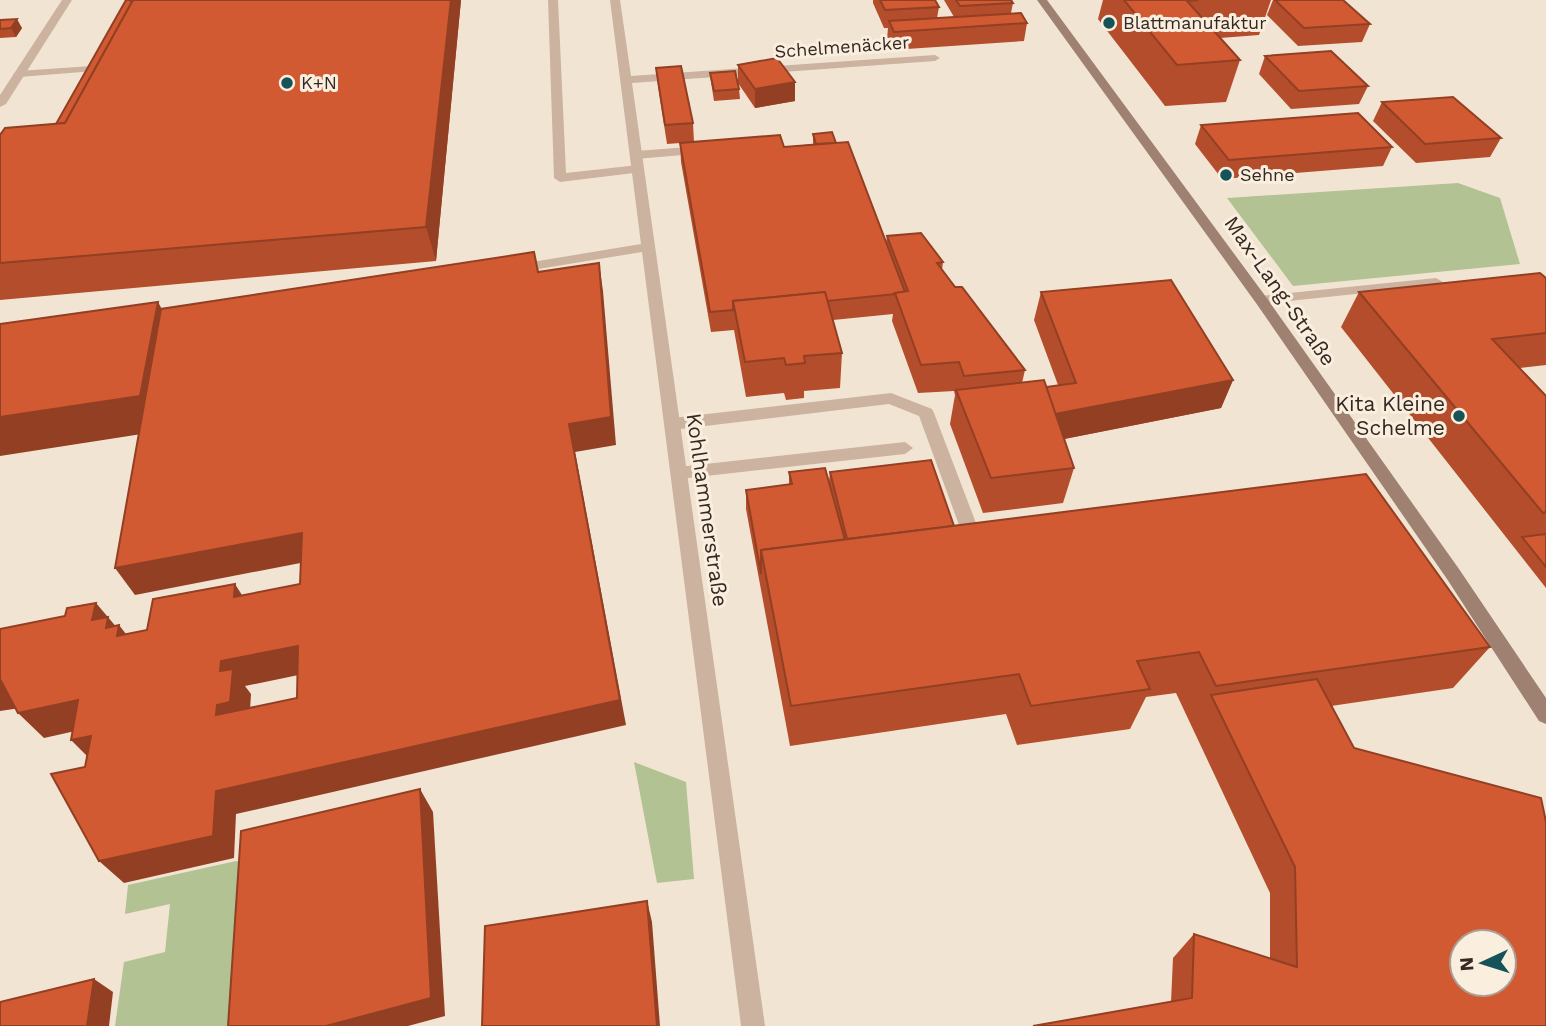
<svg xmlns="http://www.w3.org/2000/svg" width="1546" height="1026" viewBox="0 0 1546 1026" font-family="'Work Sans',sans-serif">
<rect width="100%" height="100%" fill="#f2e4d3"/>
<g fill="#b2c293">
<path d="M 1458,183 L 1500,198 L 1520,264 L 1293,286 L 1227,198 Z"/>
<path d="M 634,762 L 686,782 L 694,879 L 657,883 Z"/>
<path d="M 236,861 L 257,866 L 249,1026 L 115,1026 L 124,962 L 165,952 L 170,904 L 125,914 L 128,885 Z"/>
</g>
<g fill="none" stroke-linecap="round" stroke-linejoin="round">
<g fill="#cbb39f" fill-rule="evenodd">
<path d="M 548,0 L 558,0 L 566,173 L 638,165 L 644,169 L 642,172 L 560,182 L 554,178 Z"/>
<path d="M 91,66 L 97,69 L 95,71 L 19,77 L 13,74 L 19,71 Z"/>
<path d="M 702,146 L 708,150 L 706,153 L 636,159 L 630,155 L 636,151 Z"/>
<path d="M 1436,278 L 1443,282 L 1441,285 L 1261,304 L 1254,300 L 1261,296 Z"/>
<path d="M 891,393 L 932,409 L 934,413 L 984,544 L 981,549 L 969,549 L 966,544 L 919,416 L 889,404 L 672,430 L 664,424 L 672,418 Z"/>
<path d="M 905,442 L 913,448 L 905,454 L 679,479 L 671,473 L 679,467 Z"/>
</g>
<g fill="#cbb39f" fill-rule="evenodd">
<path d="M 62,0 L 72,0 L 6,104 L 0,107 L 0,95 Z"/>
<path d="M 610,0 L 620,0 L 631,76 L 935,55 L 940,58 L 935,61 L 632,83 L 765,1026 L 741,1026 L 642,252 L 514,273 L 507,269 L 514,265 L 641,244 Z"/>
</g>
<path fill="#9e8170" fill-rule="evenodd" d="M 1037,0 L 1047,0 L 1266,297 L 1459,569 L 1546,698 L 1546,724 L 1539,721 L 1447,579 L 1256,303 Z"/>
</g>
<g fill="#b44d2b">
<path d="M 126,0 L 461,0 L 436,261 L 0,300 L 0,135 L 56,124 Z"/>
<path d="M 873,0 L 935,0 L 939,7 L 937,18 L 954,17 L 944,0 L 1011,0 L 1013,3 L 1011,13 L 1027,23 L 1024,41 L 892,50 L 887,39 L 888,28 L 884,28 L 873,3 Z"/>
<path d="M 1103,0 L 1271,0 L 1259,35 L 1220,38 L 1240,60 L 1226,102 L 1165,106 L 1098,19 Z"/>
<path d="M 1273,0 L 1343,0 L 1370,24 L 1362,42 L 1298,46 L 1267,15 Z"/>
<path d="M 0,20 L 22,28 L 16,37 L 0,38 Z"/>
<path d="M 1265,56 L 1368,86 L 1359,104 L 1291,109 L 1259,74 Z"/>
<path d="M 738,65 L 795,82 L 795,101 L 755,108 L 738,83 Z"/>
<path d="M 656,68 L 693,123 L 694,142 L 784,147 L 813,144 L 813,134 L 836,143 L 886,243 L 887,236 L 943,262 L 942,270 L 1025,370 L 1022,383 L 1046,387 L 1058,385 L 1034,320 L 1041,292 L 1233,380 L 1221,408 L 1064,439 L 1074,468 L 1063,503 L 983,513 L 950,424 L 955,395 L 954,391 L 918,393 L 892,321 L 893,314 L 833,320 L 842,353 L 840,388 L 804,391 L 804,398 L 786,400 L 784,393 L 746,397 L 734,330 L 711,332 L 681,162 L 680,143 L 667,144 L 658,86 Z"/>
<path d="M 710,73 L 739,89 L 740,99 L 714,101 L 711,82 Z"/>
<path d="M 1382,102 L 1501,138 L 1490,157 L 1416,163 L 1373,121 Z"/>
<path d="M 1201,125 L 1392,147 L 1383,166 L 1222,179 L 1195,144 Z"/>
<path d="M 1546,278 L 1546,365 L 1520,368 L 1546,396 L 1546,588 L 1341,327 L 1359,292 Z"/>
<path d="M 789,472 L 829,482 L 830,472 L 954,526 L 1490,647 L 1453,688 L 1331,706 L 1354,748 L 1546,1026 L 1171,1002 L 1173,958 L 1194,934 L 1270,959 L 1270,893 L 1176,693 L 1146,697 L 1130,729 L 1017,745 L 1006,714 L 790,746 L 746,509 L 746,490 L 789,485 Z"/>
</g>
<g fill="#923f23">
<path d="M 451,0 L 461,0 L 436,261 L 426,227 Z"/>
<path d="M 17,19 L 22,28 L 16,37 L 11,28 Z"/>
<path d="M 795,82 L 795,101 L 755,108 L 755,89 Z"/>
<path d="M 599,263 L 603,291 L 616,445 L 575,452 L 626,725 L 236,814 L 234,858 L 124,883 L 99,861 L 216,791 L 569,424 Z"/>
<path d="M 158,302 L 177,337 L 161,431 L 0,456 L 0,417 Z"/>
<path d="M 1233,380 L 1221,408 L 1044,443 L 1052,415 Z"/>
<path d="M 302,533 L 316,560 L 135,595 L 115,568 Z"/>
<path d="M 235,584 L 252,611 L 234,597 Z"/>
<path d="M 96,603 L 118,629 L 119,625 L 140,652 L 92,620 Z"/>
<path d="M 298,646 L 313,672 L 245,686 L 251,694 L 249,727 L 216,715 L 221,661 Z"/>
<path d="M 0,674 L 27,707 L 0,711 Z"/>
<path d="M 78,700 L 102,725 L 44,738 L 18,713 Z"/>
<path d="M 91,736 L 95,764 L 71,740 Z"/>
<path d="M 420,789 L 433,812 L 445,1016 L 408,1026 L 326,1026 Z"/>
<path d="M 647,901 L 652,922 L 660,1026 L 657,1026 Z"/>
<path d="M 94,979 L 113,992 L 109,1026 L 87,1026 Z"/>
</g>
<g fill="#d15a32" stroke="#923f23" stroke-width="2" fill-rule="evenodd">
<path d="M 126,0 L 130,0 L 132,2 L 65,123 L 56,124 Z"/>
<path d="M 133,0 L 451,0 L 426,227 L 0,263 L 0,135 L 5,128 L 65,123 Z"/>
<path d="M 880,0 L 935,0 L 939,7 L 885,10 Z"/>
<path d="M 956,0 L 1011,0 L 1013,3 L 960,6 Z"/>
<path d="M 1124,0 L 1198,0 L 1187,1 L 1240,60 L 1177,65 Z"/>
<path d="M 1275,0 L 1343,0 L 1370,24 L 1304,28 Z"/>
<path d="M 1021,13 L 1027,23 L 894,32 L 889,21 Z"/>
<path d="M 17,19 L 11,28 L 0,29 L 0,20 Z"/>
<path d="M 1331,51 L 1368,86 L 1299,91 L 1265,56 Z"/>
<path d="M 777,58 L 795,82 L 755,89 L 738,65 Z"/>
<path d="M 681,66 L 693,123 L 665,125 L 656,68 Z"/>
<path d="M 735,71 L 739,89 L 714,91 L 710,73 Z"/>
<path d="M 1453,97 L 1501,138 L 1425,144 L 1382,102 Z"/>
<path d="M 1358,113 L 1392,147 L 1229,160 L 1201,125 Z"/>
<path d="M 832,132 L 836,143 L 816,144 L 813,134 Z"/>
<path d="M 780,135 L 784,147 L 848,142 L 905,292 L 895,293 L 896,294 L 827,301 L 825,292 L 733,301 L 733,310 L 710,312 L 680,143 Z"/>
<path d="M 921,233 L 943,262 L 937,263 L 955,287 L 962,287 L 1025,370 L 964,376 L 959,362 L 921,365 L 895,293 L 908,291 L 887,236 Z"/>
<path d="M 534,252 L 538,272 L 599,263 L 611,417 L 569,424 L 620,700 L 216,791 L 213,836 L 99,861 L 51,774 L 85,767 L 91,736 L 71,740 L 78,700 L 18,713 L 0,679 L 0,629 L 65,616 L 67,608 L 96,603 L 92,620 L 108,617 L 106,628 L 119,625 L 117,636 L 147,630 L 153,599 L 235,584 L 234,597 L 300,584 L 302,533 L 115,568 L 161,309 ZM 298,646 L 297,698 L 216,715 L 217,705 L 230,702 L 233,669 L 220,671 L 221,661 Z"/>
<path d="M 1540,273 L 1546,278 L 1546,333 L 1492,339 L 1546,396 L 1546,512 L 1543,513 L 1359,292 Z"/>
<path d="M 1171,280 L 1233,380 L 1055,414 L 1046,387 L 1076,383 L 1041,292 Z"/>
<path d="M 825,292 L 842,353 L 804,356 L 805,363 L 786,365 L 784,358 L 745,362 L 733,301 Z"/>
<path d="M 158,302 L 140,396 L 0,417 L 0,324 Z"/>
<path d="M 1044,380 L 1074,468 L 991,478 L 956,390 Z"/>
<path d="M 931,460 L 954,526 L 847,539 L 830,472 Z"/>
<path d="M 825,468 L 845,540 L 761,550 L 761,574 L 746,490 L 792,484 L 789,472 Z"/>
<path d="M 1366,474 L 1490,647 L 1216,686 L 1199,652 L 1137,661 L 1150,689 L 1031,706 L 1019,674 L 791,706 L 761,550 Z"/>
<path d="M 1546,534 L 1546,567 L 1522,537 Z"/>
<path d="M 1317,679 L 1354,748 L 1541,798 L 1546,822 L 1546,1026 L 1033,1026 L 1192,998 L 1194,934 L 1297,967 L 1295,867 L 1211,695 ZM 1462,942 L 1504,942 L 1504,984 L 1462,984 Z"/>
<path d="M 420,789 L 431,998 L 326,1026 L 228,1026 L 241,831 Z"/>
<path d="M 647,901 L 657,1026 L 482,1026 L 485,926 Z"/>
<path d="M 94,979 L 87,1026 L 0,1026 L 0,1002 Z"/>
</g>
<g fill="#165358" stroke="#faeedf" stroke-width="2.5">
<circle cx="1109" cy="23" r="7"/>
<circle cx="287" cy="83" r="7"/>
<circle cx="1226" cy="175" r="7"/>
<circle cx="1459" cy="416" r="7"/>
</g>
<g text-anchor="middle" stroke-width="6" stroke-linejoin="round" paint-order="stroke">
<g font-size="18" fill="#342823" stroke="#faeedf" text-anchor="start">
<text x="1123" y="29">Blattmanufaktur</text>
<text x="301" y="89">K+N</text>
<text x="1240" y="181">Sehne</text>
</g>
<g font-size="18" fill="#342823" stroke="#faeedf">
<text transform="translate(842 47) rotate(-4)" y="6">Schelmenäcker</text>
</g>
<g font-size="21" fill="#342823" stroke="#faeedf">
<text transform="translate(1280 291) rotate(55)" y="7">Max-Lang-Straße</text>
<text transform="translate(707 510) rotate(82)" y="7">Kohlhammerstraße</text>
</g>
<g font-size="21" fill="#342823" stroke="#faeedf" text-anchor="end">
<text x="1445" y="411">Kita Kleine<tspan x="1445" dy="24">Schelme</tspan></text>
</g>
</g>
<g transform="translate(1483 963) rotate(266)"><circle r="33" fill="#faeedf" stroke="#ab9f94" stroke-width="2"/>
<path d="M0-5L12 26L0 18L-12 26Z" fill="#165358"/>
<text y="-10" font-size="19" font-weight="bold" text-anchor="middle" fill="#342823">N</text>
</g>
</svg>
